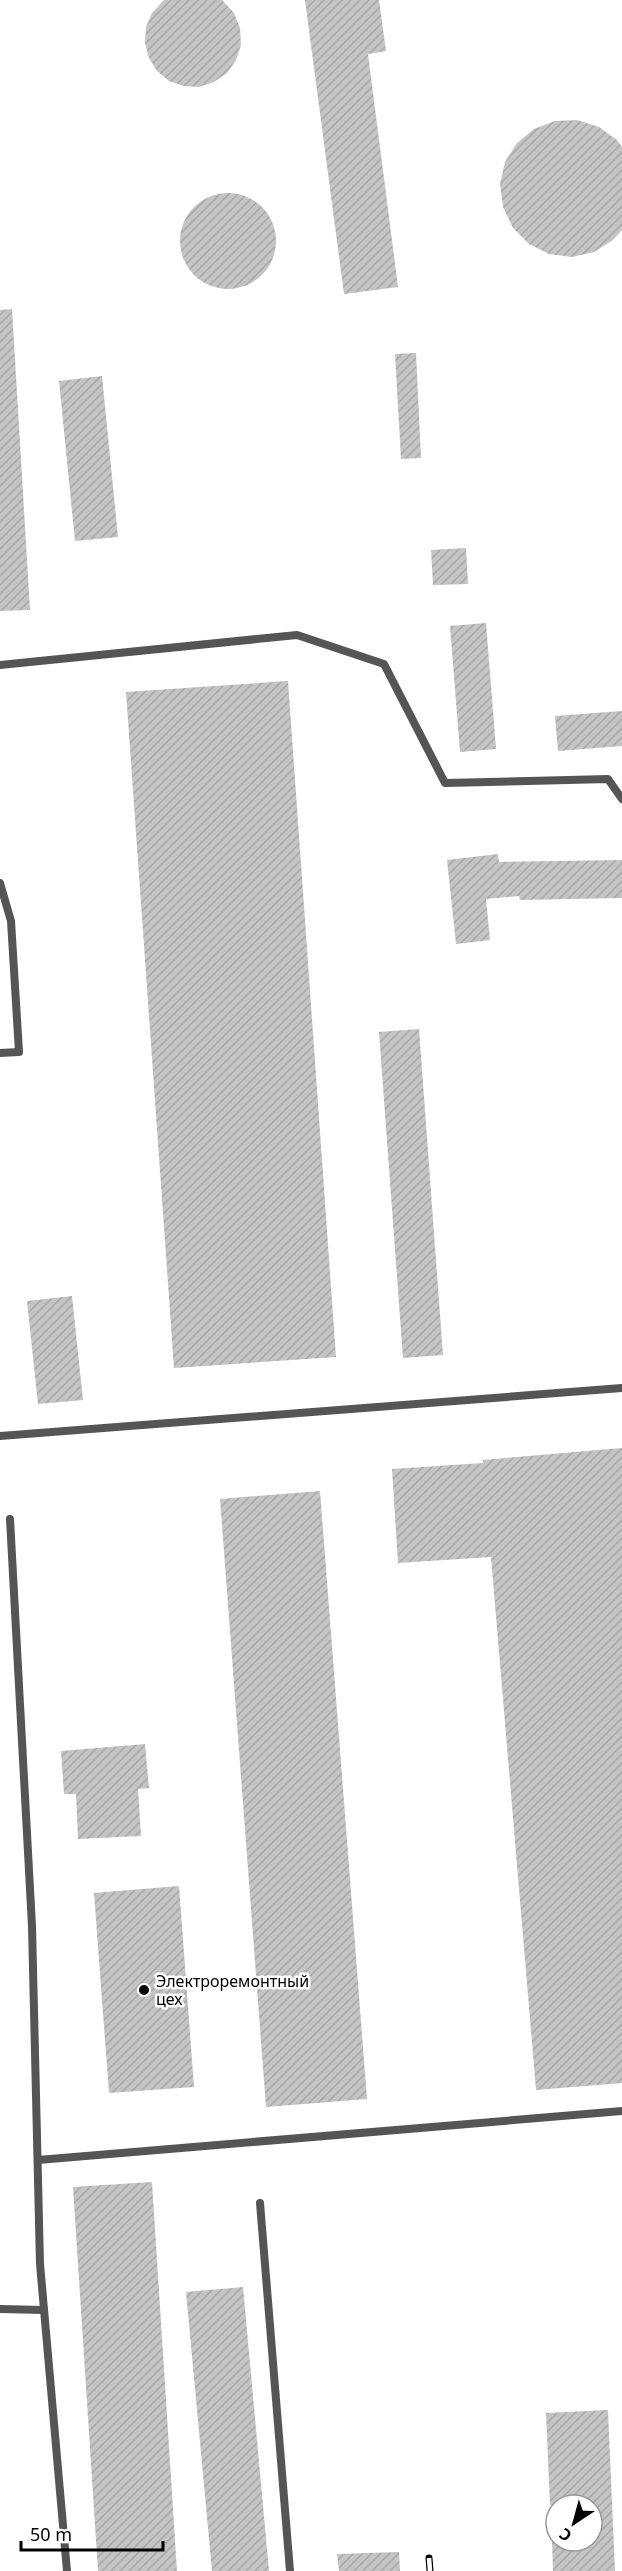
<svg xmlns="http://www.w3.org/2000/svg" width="622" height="2571" viewBox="0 0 622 2571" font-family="'Noto Sans',sans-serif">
<defs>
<pattern id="building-hatch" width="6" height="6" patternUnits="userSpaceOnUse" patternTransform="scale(1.5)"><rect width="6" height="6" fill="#c4c4c4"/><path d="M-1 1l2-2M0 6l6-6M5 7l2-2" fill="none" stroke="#a7a7a7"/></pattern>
</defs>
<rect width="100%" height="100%" fill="#fff"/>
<g fill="url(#building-hatch)">
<path d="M 164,0 L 222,0 L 234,13 L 240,28 L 241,45 L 236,60 L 227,73 L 214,82 L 199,87 L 184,86 L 169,81 L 157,71 L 149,58 L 145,43 L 146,27 L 152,13 Z"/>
<path d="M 305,0 L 379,0 L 386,51 L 368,54 L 398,287 L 344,294 Z"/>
<path d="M 577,120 L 599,127 L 617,140 L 622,147 L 622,230 L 613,240 L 594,252 L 572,257 L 549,254 L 529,244 L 513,228 L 503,207 L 500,184 L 505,162 L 517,143 L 534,129 L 555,121 Z"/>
<circle cx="228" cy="241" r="48"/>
<path d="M 12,309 L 30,610 L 0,611 L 0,310 Z"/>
<path d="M 416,353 L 421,458 L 401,459 L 395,354 Z"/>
<path d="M 102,376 L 118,537 L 75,541 L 59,381 Z"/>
<path d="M 466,548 L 468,584 L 433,585 L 431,550 Z"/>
<path d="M 486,623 L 496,749 L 460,752 L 450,626 Z"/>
<path d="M 288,681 L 336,1357 L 174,1368 L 126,692 Z"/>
<path d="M 622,711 L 622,746 L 558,751 L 555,716 Z"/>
<path d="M 498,854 L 499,862 L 622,860 L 622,898 L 520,900 L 519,896 L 486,899 L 490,940 L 456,944 L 447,860 Z"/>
<path d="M 419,1029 L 443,1355 L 403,1358 L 379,1032 Z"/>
<path d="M 72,1296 L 83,1400 L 38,1404 L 27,1301 Z"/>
<path d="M 622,1448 L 622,2083 L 536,2090 L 491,1557 L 398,1563 L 392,1469 L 483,1463 L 483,1460 Z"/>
<path d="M 320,1491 L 367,2099 L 266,2107 L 220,1499 Z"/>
<path d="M 145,1744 L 149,1788 L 138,1789 L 141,1836 L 78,1839 L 76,1794 L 64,1794 L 61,1751 Z"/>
<path d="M 179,1886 L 194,2087 L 109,2093 L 94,1893 Z"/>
<path d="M 152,2182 L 177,2571 L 98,2571 L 73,2187 Z"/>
<path d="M 243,2287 L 269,2571 L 212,2571 L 186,2292 Z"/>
<path d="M 608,2410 L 615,2571 L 553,2571 L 552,2541 L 592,2541 L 592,2505 L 550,2505 L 546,2413 Z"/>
<path d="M 399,2552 L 400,2571 L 339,2571 L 337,2554 Z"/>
</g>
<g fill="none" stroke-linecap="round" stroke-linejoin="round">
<g stroke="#555" stroke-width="8">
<path d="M 0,665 L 297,635 L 384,664 L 445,783 L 608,779 L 622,799"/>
<path d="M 0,883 L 11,921 L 19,1052 L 0,1053"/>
<path d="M 0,1436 L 622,1388"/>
<path d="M 10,1519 L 32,1926 L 40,2264 L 67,2571"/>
<path d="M 38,2160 L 622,2111"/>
<path d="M 260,2203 L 290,2571"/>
<path d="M 0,2309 L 44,2310"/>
</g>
<g stroke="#000" stroke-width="7">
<path id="rail" d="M 429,2558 L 430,2571"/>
</g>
<use href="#rail" stroke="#fff" stroke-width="4.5" stroke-dasharray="14" stroke-linecap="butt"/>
</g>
<circle fill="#000" stroke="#fff" stroke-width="2" cx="144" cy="1990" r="6"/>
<g text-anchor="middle" stroke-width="5" stroke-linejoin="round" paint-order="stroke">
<g font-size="16" fill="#000" stroke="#fff" text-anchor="start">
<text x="156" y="1987">Электроремонтный<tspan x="156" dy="18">цех</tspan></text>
</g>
</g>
<g transform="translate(574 2523) rotate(216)"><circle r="28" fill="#ffffff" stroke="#999999" stroke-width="1.5"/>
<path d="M0-4.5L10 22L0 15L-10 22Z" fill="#000000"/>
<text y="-9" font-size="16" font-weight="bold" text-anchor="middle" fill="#000000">С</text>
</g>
<path d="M21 2541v9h142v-9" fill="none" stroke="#000000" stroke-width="3"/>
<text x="30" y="2541" font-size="18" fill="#000000" stroke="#ffffff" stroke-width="4.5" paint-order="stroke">50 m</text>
</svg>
